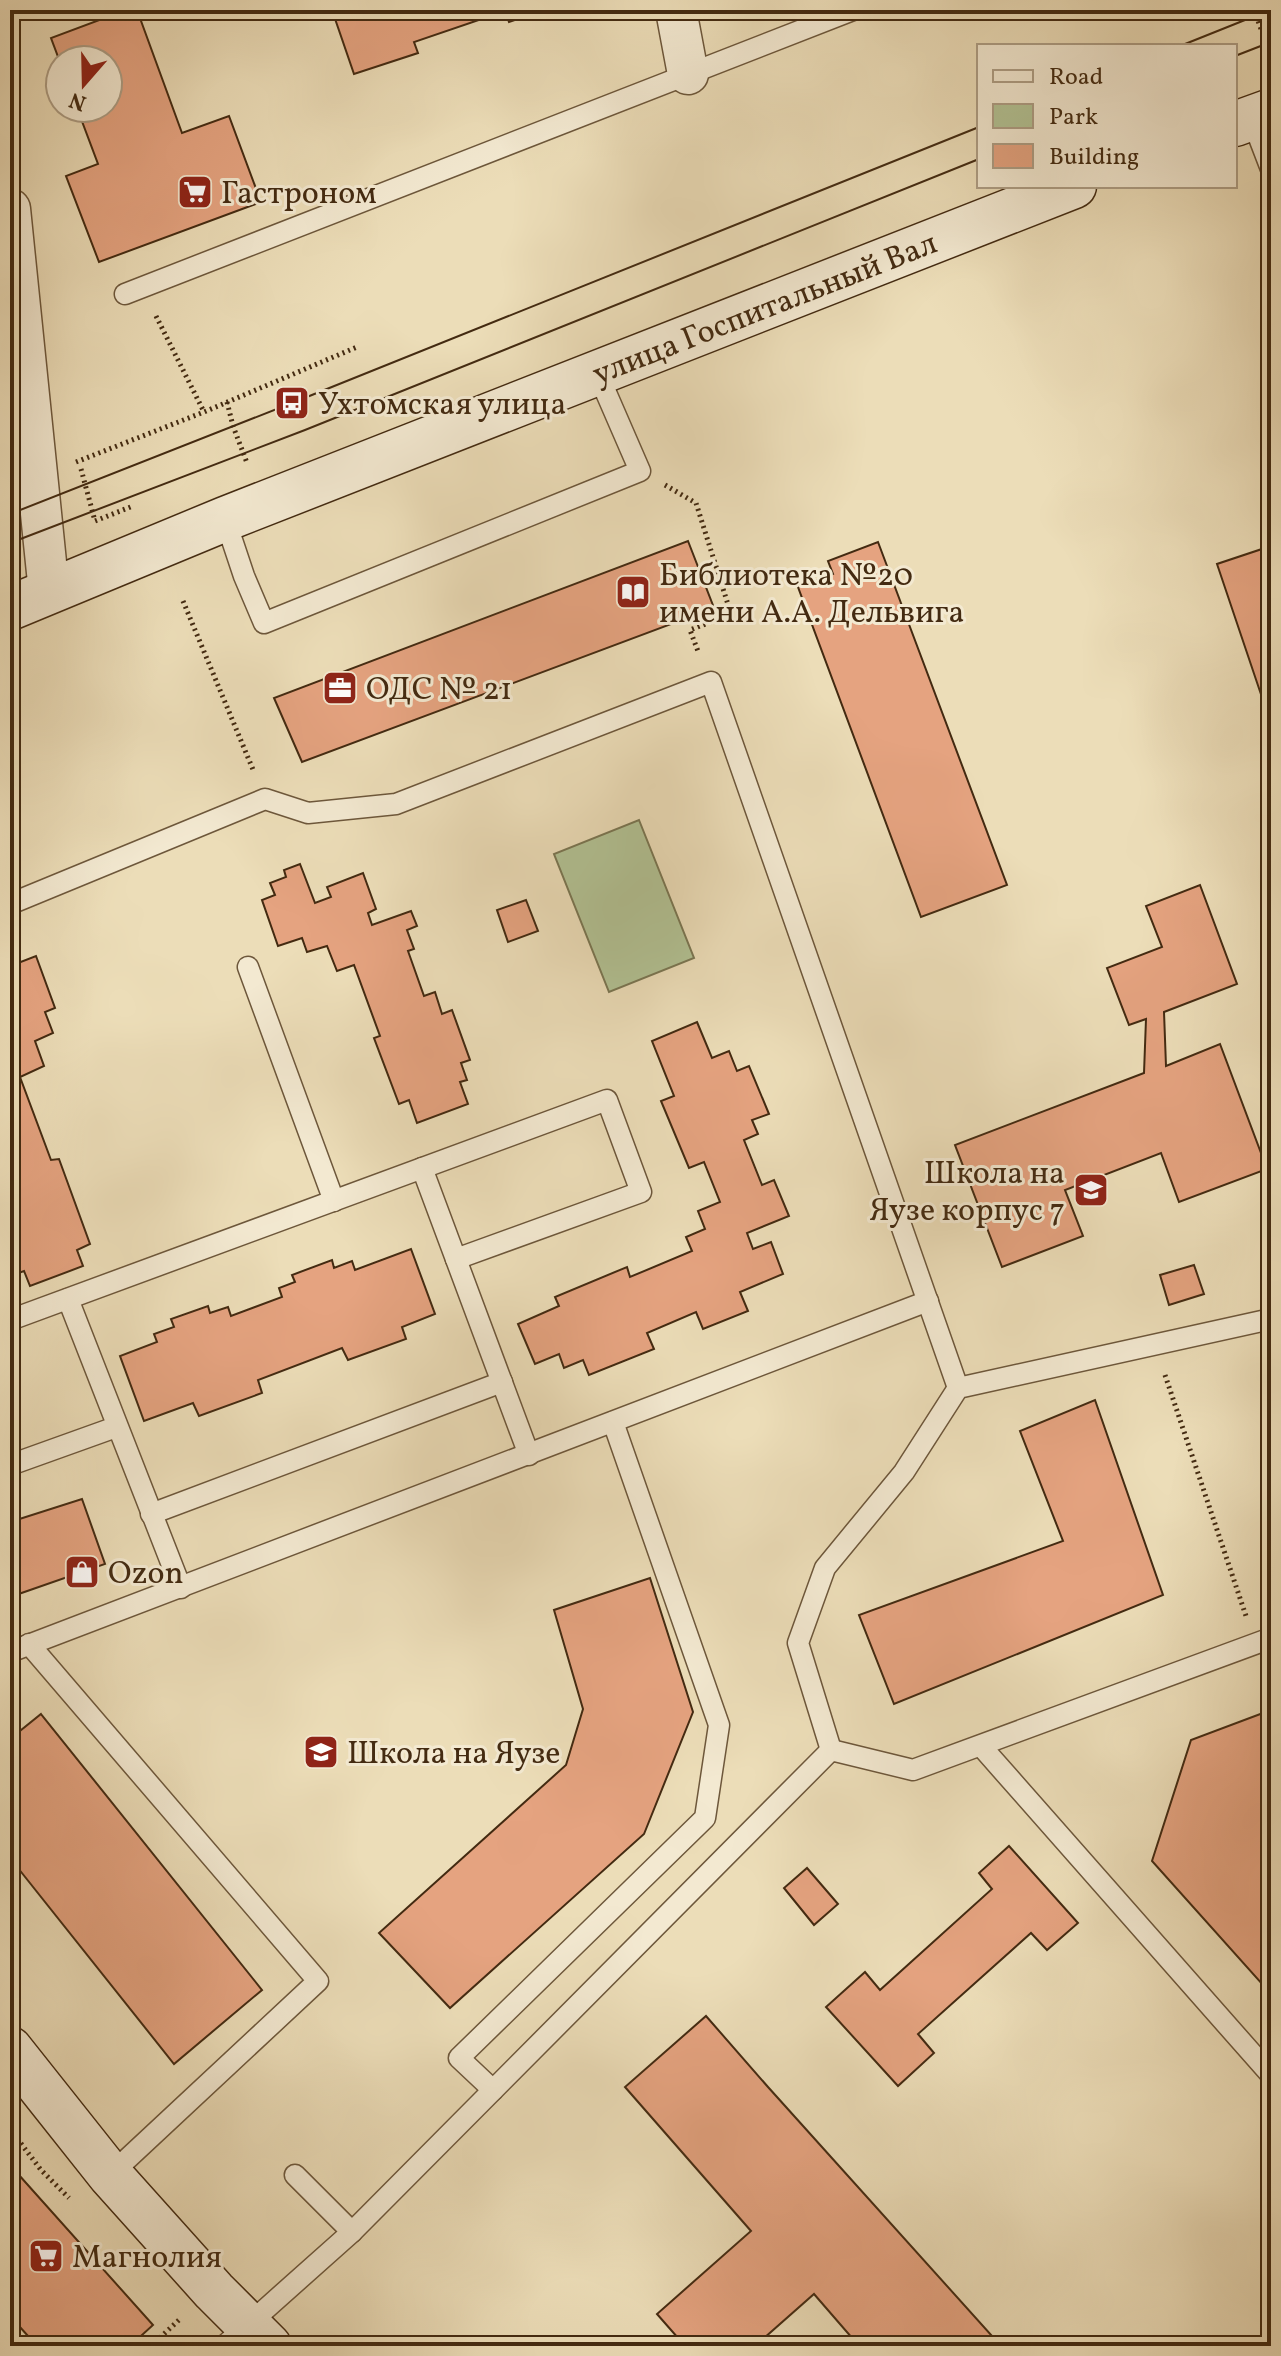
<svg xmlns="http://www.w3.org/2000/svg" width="1281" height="2356" viewBox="0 0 1281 2356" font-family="Vollkorn,serif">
<rect width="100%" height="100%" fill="#ecddb8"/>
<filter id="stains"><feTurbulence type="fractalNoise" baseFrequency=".0025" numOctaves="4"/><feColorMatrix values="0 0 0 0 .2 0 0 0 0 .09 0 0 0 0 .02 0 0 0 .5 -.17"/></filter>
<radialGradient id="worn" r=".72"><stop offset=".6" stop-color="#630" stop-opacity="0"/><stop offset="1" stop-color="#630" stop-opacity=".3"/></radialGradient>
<path fill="#b2c294" stroke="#7a7652" stroke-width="2" d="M 639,820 L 694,958 L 609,992 L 554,854 Z"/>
<g fill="#e5a380" stroke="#432a11" stroke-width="2">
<path d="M 126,10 L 137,10 L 182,133 L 229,116 L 261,202 L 99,262 L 66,176 L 98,164 L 77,108 L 108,108 L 108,60 L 60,62 L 51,38 Z"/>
<path d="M 332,10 L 544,10 L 509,22 L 505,11 L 414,42 L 418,53 L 354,74 Z"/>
<path d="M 688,541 L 714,608 L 302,762 L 274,698 Z"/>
<path d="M 878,542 L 1007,885 L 921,917 L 798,587 L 833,574 L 828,561 Z"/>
<path d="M 1271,546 L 1271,724 L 1217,564 Z"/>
<path d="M 300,864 L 315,903 L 331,897 L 327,887 L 363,873 L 376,909 L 368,913 L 372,925 L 411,911 L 417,926 L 407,930 L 414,949 L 408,951 L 424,996 L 435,992 L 442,1014 L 452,1010 L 470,1060 L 461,1063 L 467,1080 L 460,1082 L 468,1104 L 417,1123 L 409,1100 L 399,1104 L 374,1038 L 380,1036 L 354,965 L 337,971 L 327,946 L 307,952 L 302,938 L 278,946 L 262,900 L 275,895 L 270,883 L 286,877 L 284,870 Z"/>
<path d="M 1200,885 L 1237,984 L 1164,1012 L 1166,1066 L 1220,1044 L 1267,1169 L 1179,1202 L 1161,1153 L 1065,1190 L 1083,1236 L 1002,1267 L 955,1145 L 1144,1073 L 1146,1019 L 1129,1025 L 1107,968 L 1162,947 L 1146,906 Z"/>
<path d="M 526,900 L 538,931 L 508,942 L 497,910 Z"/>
<path d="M 36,956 L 55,1008 L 45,1012 L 53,1033 L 35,1041 L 44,1066 L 20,1077 L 51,1160 L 59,1159 L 90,1244 L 77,1250 L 83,1266 L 30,1286 L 24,1271 L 13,1275 L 10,1267 L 10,958 L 13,965 Z"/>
<path d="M 697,1022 L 712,1058 L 729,1051 L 737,1071 L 749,1066 L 769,1114 L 752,1120 L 758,1134 L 744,1140 L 762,1185 L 774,1180 L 789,1216 L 747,1233 L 753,1249 L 771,1242 L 783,1274 L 740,1292 L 748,1311 L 703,1329 L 696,1312 L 647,1333 L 654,1349 L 589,1375 L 583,1360 L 564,1368 L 559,1354 L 535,1364 L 518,1324 L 559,1306 L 555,1297 L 627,1267 L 630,1277 L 692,1251 L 686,1237 L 705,1229 L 698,1211 L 720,1202 L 704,1162 L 689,1168 L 661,1101 L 674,1096 L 652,1041 Z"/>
<path d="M 411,1249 L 435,1314 L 402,1327 L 406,1339 L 348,1360 L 342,1348 L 258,1380 L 262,1393 L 199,1416 L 193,1403 L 144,1421 L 120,1356 L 157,1342 L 154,1334 L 174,1327 L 171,1319 L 208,1306 L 210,1313 L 228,1307 L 231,1316 L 282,1297 L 279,1288 L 295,1282 L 292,1275 L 332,1260 L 334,1268 L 352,1261 L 355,1270 Z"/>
<path d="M 1194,1265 L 1204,1294 L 1169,1305 L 1160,1275 Z"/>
<path d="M 1095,1400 L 1163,1595 L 894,1704 L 859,1615 L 1063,1541 L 1020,1431 Z"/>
<path d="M 82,1499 L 105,1564 L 10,1597 L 10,1522 Z"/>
<path d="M 650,1578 L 693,1712 L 644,1834 L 450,2008 L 379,1933 L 566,1765 L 583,1709 L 554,1610 Z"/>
<path d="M 1271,1710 L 1271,1842 L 1269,1847 L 1271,1849 L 1271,1994 L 1152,1861 L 1191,1740 Z"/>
<path d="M 41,1714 L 262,1990 L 174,2064 L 10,1858 L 10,1739 Z"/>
<path d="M 1009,1846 L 1078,1923 L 1047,1950 L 1031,1933 L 918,2034 L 934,2053 L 898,2086 L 826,2007 L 865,1972 L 880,1990 L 992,1889 L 979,1873 Z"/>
<path d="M 807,1868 L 838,1904 L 814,1925 L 784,1888 Z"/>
<path d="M 706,2016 L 768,2087 L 1001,2346 L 859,2346 L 814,2294 L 755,2346 L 685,2346 L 657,2314 L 751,2231 L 625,2087 Z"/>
<path d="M 10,2165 L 153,2325 L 130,2346 L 37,2346 L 10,2316 Z"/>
</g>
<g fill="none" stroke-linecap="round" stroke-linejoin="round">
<g stroke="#6d573b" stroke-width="23">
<g id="lane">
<path d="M 1251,117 L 1271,169"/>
<path d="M 125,294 L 853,10"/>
<path d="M 225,519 L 244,576 L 264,623 L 640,471 L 597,372"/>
<path d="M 10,904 L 265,799 L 308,813 L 396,804 L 711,682 L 958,1388"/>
<path d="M 248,967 L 334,1201"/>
<path d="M 422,1168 L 529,1455"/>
<path d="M 68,1299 L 181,1588"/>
<path d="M 10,1320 L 607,1100 L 641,1192 L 456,1259"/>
<path d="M 10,1465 L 116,1427"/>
<path d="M 151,1514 L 502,1382"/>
<path d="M 29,1644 L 318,1981 L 110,2175"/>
<path d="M 10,1652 L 928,1301"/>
<path d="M 981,1746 L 1271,2075"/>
<path d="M 831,1750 L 798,1643 L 825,1568 L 904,1472 L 958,1388 L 1271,1319"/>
<path d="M 493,2090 L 459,2058 L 705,1818 L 719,1725 L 613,1422"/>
<path d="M 295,2175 L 352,2232"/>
<path d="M 224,2346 L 352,2232 L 831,1750 L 913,1770 L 1271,1638"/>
</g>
</g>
<g stroke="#6d573b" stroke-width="43">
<g id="street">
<path d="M 676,10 L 688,74"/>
<path d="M 10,209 L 49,592"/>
</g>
</g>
<g stroke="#432a11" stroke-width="47">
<g id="secondary">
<path d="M 1235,124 L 1271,111"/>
<path id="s1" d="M 10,608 L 225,519 L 1074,186"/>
<path d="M 10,2049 L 110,2175 L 214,2291 L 269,2346"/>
</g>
</g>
<g stroke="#432a11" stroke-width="5" stroke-dasharray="2 4" stroke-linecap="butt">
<path d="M 1254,10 L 1271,56"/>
<path d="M 156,316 L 204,412"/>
<path d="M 227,402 L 233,426 L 247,463"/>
<path d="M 76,462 L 204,412 L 357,347"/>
<path d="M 81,469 L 95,521 L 133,506"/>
<path d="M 665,485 L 696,503 L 731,614 L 690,630 L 699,654"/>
<path d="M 183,601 L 254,772"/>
<path d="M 1165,1375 L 1246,1616"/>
<path d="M 10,2129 L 41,2170 L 69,2198"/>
<path d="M 151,2346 L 180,2319"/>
</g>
<use href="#lane" stroke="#f3e9d1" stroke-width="20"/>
<use href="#street" stroke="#f3e9d1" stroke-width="40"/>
<use href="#secondary" stroke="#f3e9d1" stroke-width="44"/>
<g stroke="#432a11" stroke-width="2">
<path d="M 1180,46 L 1270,10"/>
<path d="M 1235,56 L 1271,42"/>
<path d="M 10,514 L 292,403 L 979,127"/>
<path d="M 10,543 L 305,430 L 979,159"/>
</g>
</g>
<defs>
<g id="supermarket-square" transform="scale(1.8)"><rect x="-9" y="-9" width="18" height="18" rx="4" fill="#8f2418" stroke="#f3e9d1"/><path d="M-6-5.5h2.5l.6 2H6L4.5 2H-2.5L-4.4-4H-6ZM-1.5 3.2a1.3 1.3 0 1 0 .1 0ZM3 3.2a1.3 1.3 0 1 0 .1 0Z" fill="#fff"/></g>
<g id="bus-square" transform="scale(1.8)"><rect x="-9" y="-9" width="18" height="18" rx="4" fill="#8f2418" stroke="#f3e9d1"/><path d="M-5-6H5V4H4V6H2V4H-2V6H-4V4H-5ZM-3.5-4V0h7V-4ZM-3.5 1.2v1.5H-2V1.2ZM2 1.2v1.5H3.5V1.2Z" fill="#fff"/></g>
<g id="library-square" transform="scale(1.8)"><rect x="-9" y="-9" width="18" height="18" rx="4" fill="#8f2418" stroke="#f3e9d1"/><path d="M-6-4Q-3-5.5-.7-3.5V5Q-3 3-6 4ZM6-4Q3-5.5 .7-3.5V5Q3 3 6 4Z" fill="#fff"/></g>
<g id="office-square" transform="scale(1.8)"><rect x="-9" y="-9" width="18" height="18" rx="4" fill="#8f2418" stroke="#f3e9d1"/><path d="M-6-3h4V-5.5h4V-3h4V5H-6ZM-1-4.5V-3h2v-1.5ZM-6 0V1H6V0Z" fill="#fff"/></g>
<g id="school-square" transform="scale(1.8)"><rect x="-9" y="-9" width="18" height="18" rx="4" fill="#8f2418" stroke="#f3e9d1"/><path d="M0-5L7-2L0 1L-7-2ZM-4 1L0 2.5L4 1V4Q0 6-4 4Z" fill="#fff"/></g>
<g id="shop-square" transform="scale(1.8)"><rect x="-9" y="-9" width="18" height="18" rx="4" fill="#8f2418" stroke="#f3e9d1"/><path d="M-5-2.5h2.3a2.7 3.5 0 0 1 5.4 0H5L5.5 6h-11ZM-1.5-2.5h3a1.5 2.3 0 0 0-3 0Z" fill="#fff"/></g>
</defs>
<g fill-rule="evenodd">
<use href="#supermarket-square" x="195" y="192"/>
<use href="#bus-square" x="292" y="403"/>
<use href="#library-square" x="633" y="592"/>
<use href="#office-square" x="340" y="688"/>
<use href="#school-square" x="1091" y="1190"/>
<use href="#shop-square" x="82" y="1572"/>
<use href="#school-square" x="321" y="1752"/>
<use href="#supermarket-square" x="46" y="2256"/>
</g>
<g text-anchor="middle" stroke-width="6" stroke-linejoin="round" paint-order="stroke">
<g font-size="32" fill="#432a11" stroke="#f3e9d1" text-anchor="start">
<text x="221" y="203">Гастроном</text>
<text x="318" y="414">Ухтомская улица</text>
<text x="659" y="585">Библиотека №20<tspan x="659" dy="37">имени А.А. Дельвига</tspan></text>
<text x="366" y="699">ОДС № 21</text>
<text x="1065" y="1183" text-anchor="end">Школа на<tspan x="1065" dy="37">Яузе корпус 7</tspan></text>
<text x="108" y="1583">Ozon</text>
<text x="347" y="1763">Школа на Яузе</text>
<text x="72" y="2267">Магнолия</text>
</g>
<g font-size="32" fill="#432a11" stroke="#f3e9d1">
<text dy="11" stroke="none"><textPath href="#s1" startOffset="812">улица Госпитальный Вал</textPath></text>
</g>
</g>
<rect width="1281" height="2356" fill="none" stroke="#ecddb8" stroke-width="40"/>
<rect x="12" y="12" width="1257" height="2332" fill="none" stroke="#432a11" stroke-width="4"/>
<rect x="20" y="20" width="1241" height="2316" fill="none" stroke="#432a11" stroke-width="2"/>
<rect x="977" y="44" width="260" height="144" fill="#f3e9d1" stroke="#ad9d84" stroke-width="2"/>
<rect x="993" y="70" width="40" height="12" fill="#f3e9d1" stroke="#ad9d84" stroke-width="2"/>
<text x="1049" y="84" font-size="24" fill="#432a11">Road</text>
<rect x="993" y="104" width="40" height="24" fill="#b2c294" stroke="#ad9d84" stroke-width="2"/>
<text x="1049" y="124" font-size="24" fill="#432a11">Park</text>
<rect x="993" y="144" width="40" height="24" fill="#e5a380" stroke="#ad9d84" stroke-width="2"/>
<text x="1049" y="164" font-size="24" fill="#432a11">Building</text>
<g transform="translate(84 84) rotate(200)"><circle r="38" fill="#f3e9d1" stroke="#ad9d84" stroke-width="2"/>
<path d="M0-6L14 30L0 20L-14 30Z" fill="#8f2418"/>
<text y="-12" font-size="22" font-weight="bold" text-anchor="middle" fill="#432a11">N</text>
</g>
<rect width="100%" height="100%" filter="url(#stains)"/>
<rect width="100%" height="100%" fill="url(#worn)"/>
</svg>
